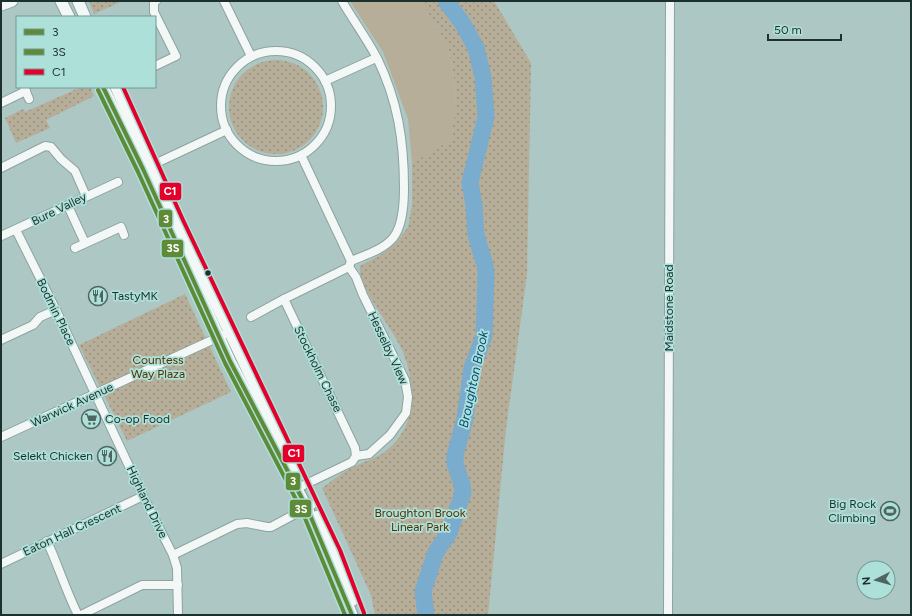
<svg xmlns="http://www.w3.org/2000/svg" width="912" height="616" viewBox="0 0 912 616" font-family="Figtree,sans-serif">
<defs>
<pattern id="park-dots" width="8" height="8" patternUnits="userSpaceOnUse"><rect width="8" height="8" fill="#b6ae99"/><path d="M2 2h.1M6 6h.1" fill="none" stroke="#938e7d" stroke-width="1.8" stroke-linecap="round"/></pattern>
</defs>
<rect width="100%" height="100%" fill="#acc7c4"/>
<g fill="url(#park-dots)">
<path d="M 89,1 L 123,1 L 94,14 Z"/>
<path d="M 421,1 L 494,1 L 531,63 L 527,274 L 506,429 L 488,615 L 375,615 L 371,595 L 322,488 C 334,479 346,470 360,464 C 370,459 379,457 387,450 C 417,427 416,385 403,352 C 397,339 388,326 380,313 C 373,301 358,280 360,266 L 382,254 L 396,243 L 408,227 L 412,205 L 412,163 L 452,139 L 456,90 L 448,46 Z"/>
<circle cx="276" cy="107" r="47"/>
<path d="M 81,87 L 90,87 L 94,96 L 46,120 L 50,128 L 16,143 L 5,118 L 23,109 L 25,112 Z"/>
<path d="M 185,294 L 231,392 L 127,441 L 79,345 Z"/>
</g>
<path fill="#b6ae99" d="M 350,1 L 421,1 L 448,46 L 456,90 L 452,139 L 412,163 L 408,119 L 383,52 Z"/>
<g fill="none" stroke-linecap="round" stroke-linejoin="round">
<path stroke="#7aacce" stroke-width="17" d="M 426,615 L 423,591 L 436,552 L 449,533 L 463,493 L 462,485 L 455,463 L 455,456 L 465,418 L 472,368 L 484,336 L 486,273 L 485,265 L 476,235 L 474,206 L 470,182 L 486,117 L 483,77 L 476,48 L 463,24 L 446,1"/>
<g stroke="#8da3a0" stroke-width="10">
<g id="street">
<path d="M 224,1 L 251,56"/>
<path d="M 342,1 C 353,20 367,39 377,58 C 398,101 404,141 404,188 C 404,204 403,226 393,238 C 383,250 365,255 351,261"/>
<circle cx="276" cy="106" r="55"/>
<path d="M 155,66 L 176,56 L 154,12 L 154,2 L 156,1"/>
<path d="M 325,81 L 376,58"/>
<path d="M 24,87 L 29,99"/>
<path d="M 1,103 L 26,91"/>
<path d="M 301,155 L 351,261"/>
<path d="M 148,167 L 227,130"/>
<path d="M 1,168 L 45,146 L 51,147 L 61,159 L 75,171 L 86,196"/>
<path d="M 68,206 L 85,243"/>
<path d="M 16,230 L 56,310 L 143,496 L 173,555 L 177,568 L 178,615"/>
<path d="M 1,236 L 118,182"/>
<path d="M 75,248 L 121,227 L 124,235"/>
<path d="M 349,267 L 356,277 L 363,295 L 405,380 L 408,397 L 406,413 L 390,435 L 369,454 L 356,456"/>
<path d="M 251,317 L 284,299"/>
<path d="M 1,340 L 33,325 L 40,317 L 56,310"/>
<path d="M 1,437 L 223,335"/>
<path d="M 302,486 L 352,462 L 356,456 L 355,448 L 284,299 L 349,267 L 351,261"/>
<path d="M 47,541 C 58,565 66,591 78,615"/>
<path d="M 173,555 L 237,524 L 247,523 L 267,527 L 271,527 L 312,505"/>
<path d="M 1,564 L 143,496"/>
<path d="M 81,615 L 142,585 L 178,585"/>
<path d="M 668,615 L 670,1"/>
</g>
</g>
<g stroke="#8da3a0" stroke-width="13">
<g id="secondary">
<path d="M 61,1 L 69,17"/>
<path d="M 78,1 L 85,17"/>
<path d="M 1,5 L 12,1"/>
<path d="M 103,87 L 143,169 L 230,361 L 307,508 L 352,615"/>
<path d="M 116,87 C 172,216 235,341 294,469"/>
<path d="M 318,516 L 332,545 L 353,600"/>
</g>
</g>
<use href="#street" stroke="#f3f7f6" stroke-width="8"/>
<use href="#secondary" stroke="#f3f7f6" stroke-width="11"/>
<g stroke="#ade0d9" stroke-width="7">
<path id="bus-1" d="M 103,87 L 143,169 L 230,361 L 307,508 L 352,615"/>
</g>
<g stroke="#ade0d9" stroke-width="7">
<path id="bus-2" d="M 98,90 L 138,172 L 225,363 L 302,511 L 345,615"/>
</g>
<g stroke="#ade0d9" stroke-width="7">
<path id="bus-3" d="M 123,87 L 183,220 L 340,550 L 364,613"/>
</g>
<use href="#bus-1" stroke="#5f8a38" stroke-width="4"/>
<use href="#bus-2" stroke="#5f8a38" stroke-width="4"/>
<use href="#bus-3" stroke="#e4002b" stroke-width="4"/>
</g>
<defs>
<g id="restaurant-ring" transform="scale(1)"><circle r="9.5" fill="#ade0d9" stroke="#4e6562" stroke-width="1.5"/><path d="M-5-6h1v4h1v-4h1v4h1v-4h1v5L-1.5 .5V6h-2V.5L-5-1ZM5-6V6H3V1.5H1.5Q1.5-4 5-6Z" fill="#4e6562"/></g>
<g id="supermarket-ring" transform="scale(1)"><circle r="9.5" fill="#ade0d9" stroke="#4e6562" stroke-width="1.5"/><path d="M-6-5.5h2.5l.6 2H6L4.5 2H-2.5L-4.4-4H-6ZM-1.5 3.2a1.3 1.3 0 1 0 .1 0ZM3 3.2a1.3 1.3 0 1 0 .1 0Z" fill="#4e6562"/></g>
<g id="stadium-ring" transform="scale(1)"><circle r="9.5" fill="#ade0d9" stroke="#4e6562" stroke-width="1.5"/><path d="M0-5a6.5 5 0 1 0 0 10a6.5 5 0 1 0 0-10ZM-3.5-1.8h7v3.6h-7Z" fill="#4e6562"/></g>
</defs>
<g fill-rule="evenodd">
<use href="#restaurant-ring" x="98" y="296"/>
<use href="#supermarket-ring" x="91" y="419"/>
<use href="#restaurant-ring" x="107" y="456"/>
<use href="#stadium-ring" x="890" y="511"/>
</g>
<circle fill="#1c302d" stroke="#ade0d9" stroke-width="1.5" cx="208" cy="273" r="3.5"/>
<g text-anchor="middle" stroke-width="3.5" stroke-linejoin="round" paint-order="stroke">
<g font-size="12" fill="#1c302d" stroke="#ade0d9">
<text transform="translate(59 209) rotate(-26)" y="4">Bure Valley</text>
<text transform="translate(669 308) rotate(-90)" y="4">Maidstone Road</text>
<text transform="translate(56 312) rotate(64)" y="4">Bodmin Place</text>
<text transform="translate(388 348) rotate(65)" y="4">Hesselby View</text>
<text transform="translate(318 369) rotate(64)" y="4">Stockholm Chase</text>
<text transform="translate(72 405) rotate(-25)" y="4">Warwick Avenue</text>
<text transform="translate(147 502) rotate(64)" y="4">Highland Drive</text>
<text transform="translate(72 530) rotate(-25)" y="4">Eaton Hall Crescent</text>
</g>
<g font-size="12" fill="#1c302d" stroke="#ade0d9" text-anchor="start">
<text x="112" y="300">TastyMK</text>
<text x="105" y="423">Co-op Food</text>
<text x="93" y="460" text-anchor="end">Selekt Chicken</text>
<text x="876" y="508" text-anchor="end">Big Rock<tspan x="876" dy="14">Climbing</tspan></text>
</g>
<g font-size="12" fill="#543001" stroke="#ade0d9">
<text x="158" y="364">Countess<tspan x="158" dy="14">Way Plaza</tspan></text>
<text x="420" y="517">Broughton Brook<tspan x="420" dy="14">Linear Park</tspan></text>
</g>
<g font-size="13" font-style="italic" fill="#004b7a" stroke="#ade0d9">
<text transform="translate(473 379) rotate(-78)" y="5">Broughton Brook</text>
</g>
</g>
<g stroke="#ade0d9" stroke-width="1.5">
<rect x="159" y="182" width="23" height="19" rx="4" fill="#e4002b"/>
<rect x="158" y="209" width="15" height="19" rx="4" fill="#5f8a38"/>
<rect x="161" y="239" width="23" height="19" rx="4" fill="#5f8a38"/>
<rect x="282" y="444" width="23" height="19" rx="4" fill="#e4002b"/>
<rect x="285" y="472" width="16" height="19" rx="4" fill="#5f8a38"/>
<rect x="289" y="499" width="23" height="19" rx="4" fill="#5f8a38"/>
</g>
<g font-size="11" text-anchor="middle" font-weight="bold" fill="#fff">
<text x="170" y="195">C1</text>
<text x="166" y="223">3</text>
<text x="173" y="252">3S</text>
<text x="294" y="457">C1</text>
<text x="293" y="485">3</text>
<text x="301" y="513">3S</text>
</g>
<rect width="912" height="616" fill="none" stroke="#1c302d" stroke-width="4"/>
<rect x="16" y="16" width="140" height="72" fill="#ade0d9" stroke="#739a94"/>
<rect x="24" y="29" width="20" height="6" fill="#5f8a38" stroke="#739a94"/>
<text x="52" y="36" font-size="12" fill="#1c302d">3</text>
<rect x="24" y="49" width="20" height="6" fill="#5f8a38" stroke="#739a94"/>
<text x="52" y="56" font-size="12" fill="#1c302d">3S</text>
<rect x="24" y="69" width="20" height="6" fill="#e4002b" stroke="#739a94"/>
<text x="52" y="76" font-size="12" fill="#1c302d">C1</text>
<g transform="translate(876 580) rotate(264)"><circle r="19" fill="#ade0d9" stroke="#739a94"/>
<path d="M0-3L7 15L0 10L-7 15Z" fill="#4e6562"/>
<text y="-6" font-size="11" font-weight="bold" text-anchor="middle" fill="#1c302d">N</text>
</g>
<path d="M768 34v6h73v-6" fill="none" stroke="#1c302d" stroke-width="2"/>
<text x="774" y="34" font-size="12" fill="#1c302d" stroke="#ade0d9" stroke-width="3" paint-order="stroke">50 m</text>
</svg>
